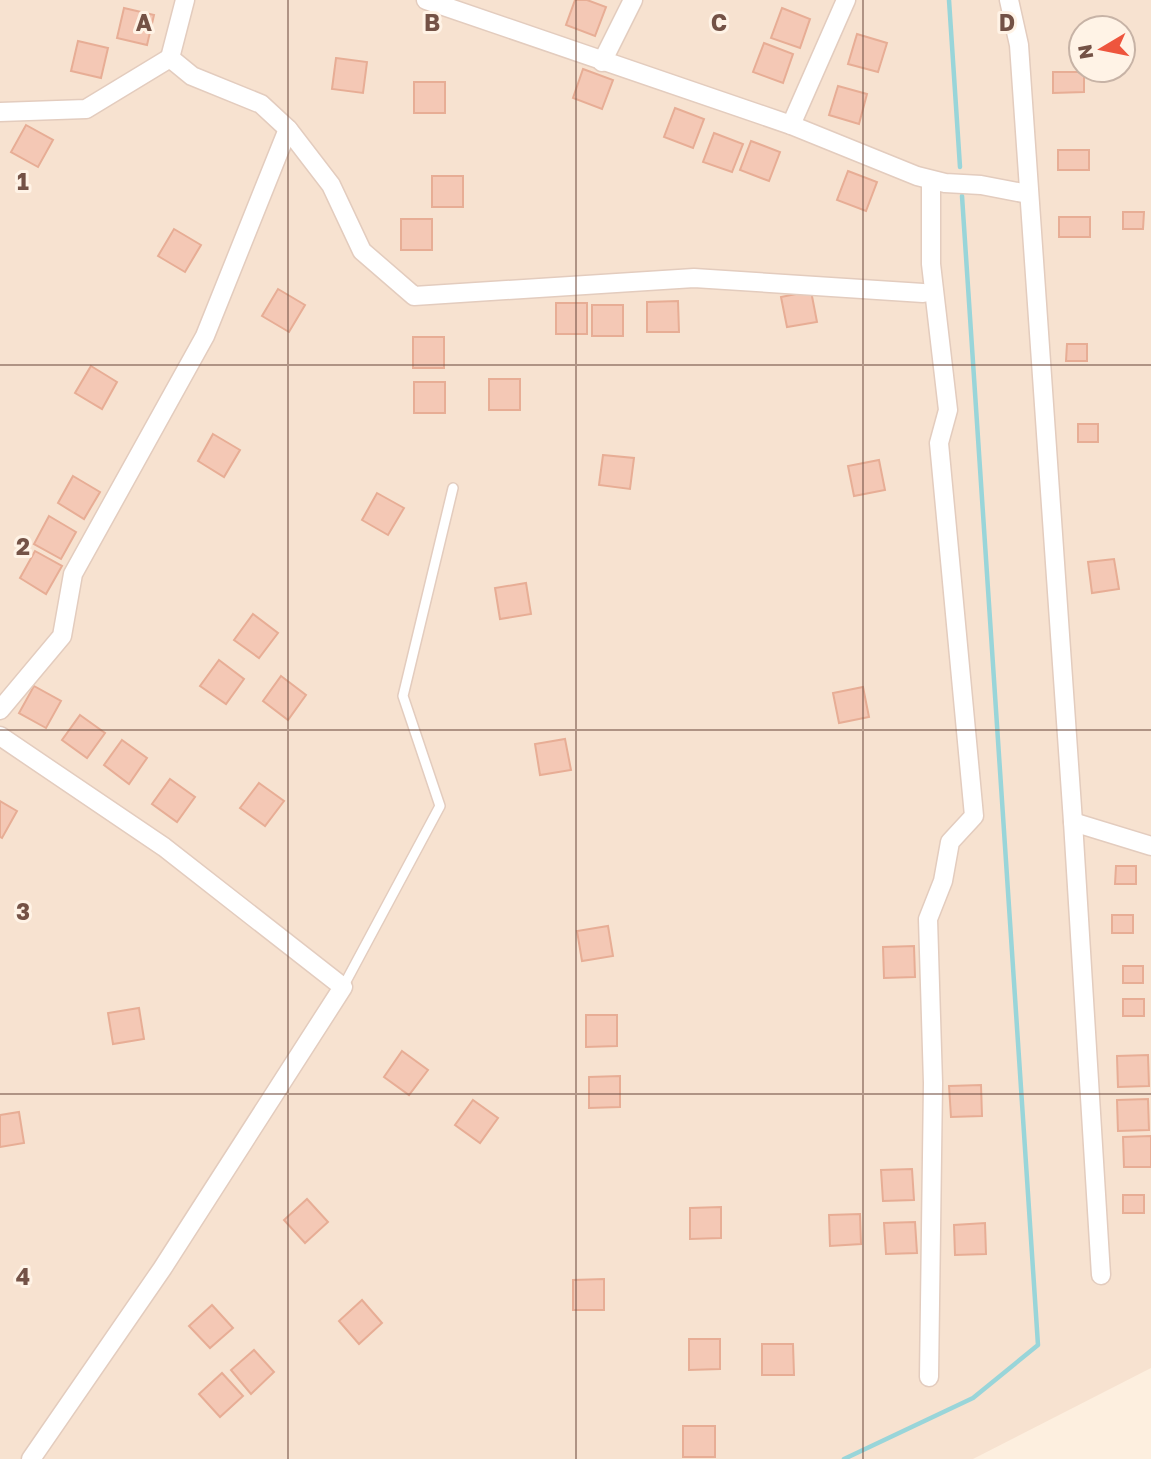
<svg xmlns="http://www.w3.org/2000/svg" width="1151" height="1459" viewBox="0 0 1151 1459" font-family="'Golos Text',sans-serif">
<rect width="100%" height="100%" fill="#fdefdf"/>
<path fill="#f7e2d0" fill-rule="evenodd" d="M 0,0 L 1151,0 L 1151,1368 L 973,1459 L 0,1459 ZM 1081,28 L 1123,28 L 1123,70 L 1081,70 Z"/>
<g fill="none" stroke-linecap="round" stroke-linejoin="round">
<g stroke="#99d5d9" stroke-width="4.5">
<path d="M 949,0 L 960,167"/>
<path d="M 844,1459 L 973,1398 L 1038,1345 L 962,196"/>
</g>
</g>
<g fill="#f4c8b5" stroke="#e7ad95" stroke-width="2">
<path d="M 575,0 L 587,0 L 606,7 L 595,36 L 566,25 Z"/>
<path d="M 124,8 L 154,15 L 147,45 L 117,38 Z"/>
<path d="M 782,8 L 810,19 L 800,48 L 771,38 Z"/>
<path d="M 857,34 L 887,43 L 878,72 L 848,64 Z"/>
<path d="M 78,41 L 108,48 L 101,78 L 71,71 Z"/>
<path d="M 764,43 L 793,54 L 783,83 L 753,72 Z"/>
<path d="M 336,58 L 367,62 L 363,93 L 332,89 Z"/>
<path d="M 583,69 L 613,80 L 602,109 L 573,98 Z"/>
<path d="M 1053,72 L 1084,72 L 1084,92 L 1053,93 Z"/>
<rect x="414" y="82" width="31" height="31"/>
<path d="M 838,86 L 867,94 L 859,124 L 829,115 Z"/>
<path d="M 675,108 L 704,119 L 693,148 L 664,137 Z"/>
<path d="M 26,125 L 53,140 L 38,167 L 11,152 Z"/>
<path d="M 714,133 L 743,144 L 732,172 L 703,162 Z"/>
<path d="M 751,141 L 780,152 L 769,181 L 740,170 Z"/>
<rect x="1058" y="150" width="31" height="20"/>
<path d="M 848,171 L 877,182 L 866,211 L 837,200 Z"/>
<rect x="432" y="176" width="31" height="31"/>
<path d="M 1123,212 L 1144,212 L 1143,229 L 1123,229 Z"/>
<rect x="1059" y="217" width="31" height="20"/>
<rect x="401" y="219" width="31" height="31"/>
<path d="M 174,229 L 201,245 L 185,272 L 158,256 Z"/>
<path d="M 278,289 L 305,305 L 289,332 L 262,316 Z"/>
<path d="M 811,291 L 817,322 L 787,327 L 781,297 Z"/>
<path d="M 678,301 L 679,332 L 647,332 L 647,302 Z"/>
<rect x="556" y="303" width="31" height="31"/>
<rect x="592" y="305" width="31" height="31"/>
<rect x="413" y="337" width="31" height="31"/>
<path d="M 1067,344 L 1087,344 L 1087,361 L 1066,361 Z"/>
<path d="M 91,366 L 117,382 L 102,409 L 75,393 Z"/>
<rect x="489" y="379" width="31" height="31"/>
<rect x="414" y="382" width="31" height="31"/>
<rect x="1078" y="424" width="20" height="18"/>
<path d="M 213,434 L 240,450 L 224,477 L 198,461 Z"/>
<path d="M 603,455 L 634,458 L 630,489 L 599,485 Z"/>
<path d="M 879,460 L 885,490 L 854,496 L 848,466 Z"/>
<path d="M 73,476 L 100,492 L 84,519 L 58,503 Z"/>
<path d="M 377,493 L 404,508 L 388,535 L 362,520 Z"/>
<path d="M 49,516 L 76,532 L 61,559 L 34,544 Z"/>
<path d="M 35,551 L 62,566 L 46,594 L 20,578 Z"/>
<path d="M 1114,559 L 1119,589 L 1092,593 L 1088,562 Z"/>
<path d="M 526,583 L 531,614 L 500,619 L 495,588 Z"/>
<path d="M 253,614 L 278,633 L 259,658 L 234,640 Z"/>
<path d="M 219,660 L 244,679 L 226,704 L 200,686 Z"/>
<path d="M 281,676 L 306,695 L 288,720 L 263,701 Z"/>
<path d="M 34,686 L 61,701 L 46,728 L 19,713 Z"/>
<path d="M 863,687 L 869,717 L 839,723 L 833,693 Z"/>
<path d="M 80,715 L 105,733 L 87,758 L 62,740 Z"/>
<path d="M 565,739 L 571,770 L 540,775 L 535,744 Z"/>
<path d="M 122,740 L 147,758 L 129,784 L 104,765 Z"/>
<path d="M 170,779 L 195,797 L 177,822 L 152,804 Z"/>
<path d="M 259,783 L 284,801 L 265,826 L 240,808 Z"/>
<path d="M 0,801 L 17,811 L 2,838 L 0,837 Z"/>
<path d="M 1116,866 L 1136,866 L 1136,884 L 1115,884 Z"/>
<rect x="1112" y="915" width="21" height="18"/>
<path d="M 608,926 L 613,956 L 582,961 L 577,931 Z"/>
<path d="M 914,946 L 915,977 L 884,978 L 883,947 Z"/>
<rect x="1123" y="966" width="20" height="17"/>
<rect x="1123" y="999" width="21" height="17"/>
<path d="M 139,1008 L 144,1039 L 113,1044 L 108,1013 Z"/>
<path d="M 586,1015 L 617,1015 L 617,1046 L 586,1047 Z"/>
<path d="M 402,1051 L 428,1070 L 409,1095 L 384,1077 Z"/>
<path d="M 1148,1055 L 1149,1086 L 1118,1087 L 1117,1056 Z"/>
<path d="M 620,1076 L 620,1107 L 589,1108 L 589,1077 Z"/>
<path d="M 981,1085 L 982,1116 L 951,1117 L 949,1086 Z"/>
<path d="M 1148,1099 L 1149,1130 L 1118,1131 L 1117,1100 Z"/>
<path d="M 473,1100 L 498,1118 L 480,1143 L 455,1125 Z"/>
<path d="M 19,1112 L 24,1143 L 0,1147 L 0,1115 Z"/>
<path d="M 1151,1136 L 1151,1167 L 1124,1167 L 1123,1137 Z"/>
<path d="M 912,1169 L 914,1200 L 883,1201 L 881,1170 Z"/>
<rect x="1123" y="1195" width="21" height="18"/>
<path d="M 307,1199 L 328,1222 L 305,1243 L 284,1220 Z"/>
<path d="M 721,1207 L 721,1238 L 690,1239 L 690,1208 Z"/>
<path d="M 860,1214 L 861,1244 L 830,1246 L 829,1215 Z"/>
<path d="M 915,1222 L 917,1253 L 886,1254 L 884,1223 Z"/>
<path d="M 985,1223 L 986,1254 L 955,1255 L 954,1225 Z"/>
<path d="M 604,1279 L 604,1310 L 573,1310 L 573,1280 Z"/>
<path d="M 362,1300 L 382,1323 L 359,1344 L 339,1321 Z"/>
<path d="M 212,1305 L 233,1328 L 210,1348 L 189,1326 Z"/>
<path d="M 689,1339 L 720,1339 L 720,1369 L 689,1370 Z"/>
<path d="M 762,1344 L 793,1344 L 794,1375 L 762,1375 Z"/>
<path d="M 254,1350 L 274,1372 L 251,1394 L 231,1370 Z"/>
<path d="M 222,1373 L 243,1396 L 220,1417 L 199,1394 Z"/>
<rect x="683" y="1426" width="32" height="31"/>
</g>
<g fill="none" stroke-linecap="round" stroke-linejoin="round">
<g stroke="#e3ccbe" stroke-width="12">
<path id="service" d="M 343,987 L 440,806 L 403,696 L 453,488"/>
</g>
<g stroke="#e3ccbe" stroke-width="21">
<g id="minor">
<path d="M 426,0 L 791,125 L 917,176 L 945,183 L 981,185 L 1028,194"/>
<path d="M 1009,0 L 1019,45 L 1073,822 L 1101,1275"/>
<path d="M 170,58 L 185,0"/>
<path d="M 602,62 L 633,0"/>
<path d="M 0,112 L 86,109 L 170,58 L 192,76 L 261,104 L 288,129 L 331,185 L 362,251 L 414,296 L 694,278 L 923,293"/>
<path d="M 791,125 L 846,0"/>
<path d="M 0,710 L 62,636 L 73,574 L 205,336 L 288,129"/>
<path d="M 0,736 L 164,847 L 343,987 L 162,1269 L 31,1459"/>
<path d="M 1073,822 L 1151,846"/>
<path d="M 929,1377 L 933,1083 L 928,919 L 943,881 L 950,842 L 974,816 L 939,443 L 948,410 L 931,264 L 931,180"/>
</g>
</g>
<use href="#service" stroke="#fff" stroke-width="9"/>
<use href="#minor" stroke="#fff" stroke-width="18"/>
</g>
<path fill="none" stroke="#745246" stroke-width="2" stroke-opacity="0.55" d="M 288,0 L 288,1459M 576,0 L 576,1459M 863,0 L 863,1459M 0,365 L 1151,365M 0,730 L 1151,730M 0,1094 L 1151,1094"/>
<g font-size="23" text-anchor="middle" font-weight="bold" fill="#745246" stroke="#fff3e6" stroke-width="6" stroke-linejoin="round" paint-order="stroke">
<text x="144" y="31">A</text>
<text x="432" y="31">B</text>
<text x="719" y="31">C</text>
<text x="1007" y="31">D</text>
<text x="23" y="190">1</text>
<text x="23" y="555">2</text>
<text x="23" y="920">3</text>
<text x="23" y="1285">4</text>
</g>
<g transform="translate(1102 49) rotate(260)"><circle r="33" fill="#fff3e6" stroke="#c7b3a6" stroke-width="2"/>
<path d="M0-5L12 26L0 18L-12 26Z" fill="#ee553d"/>
<text y="-10" font-size="19" font-weight="bold" text-anchor="middle" fill="#745246">N</text>
</g>
</svg>
